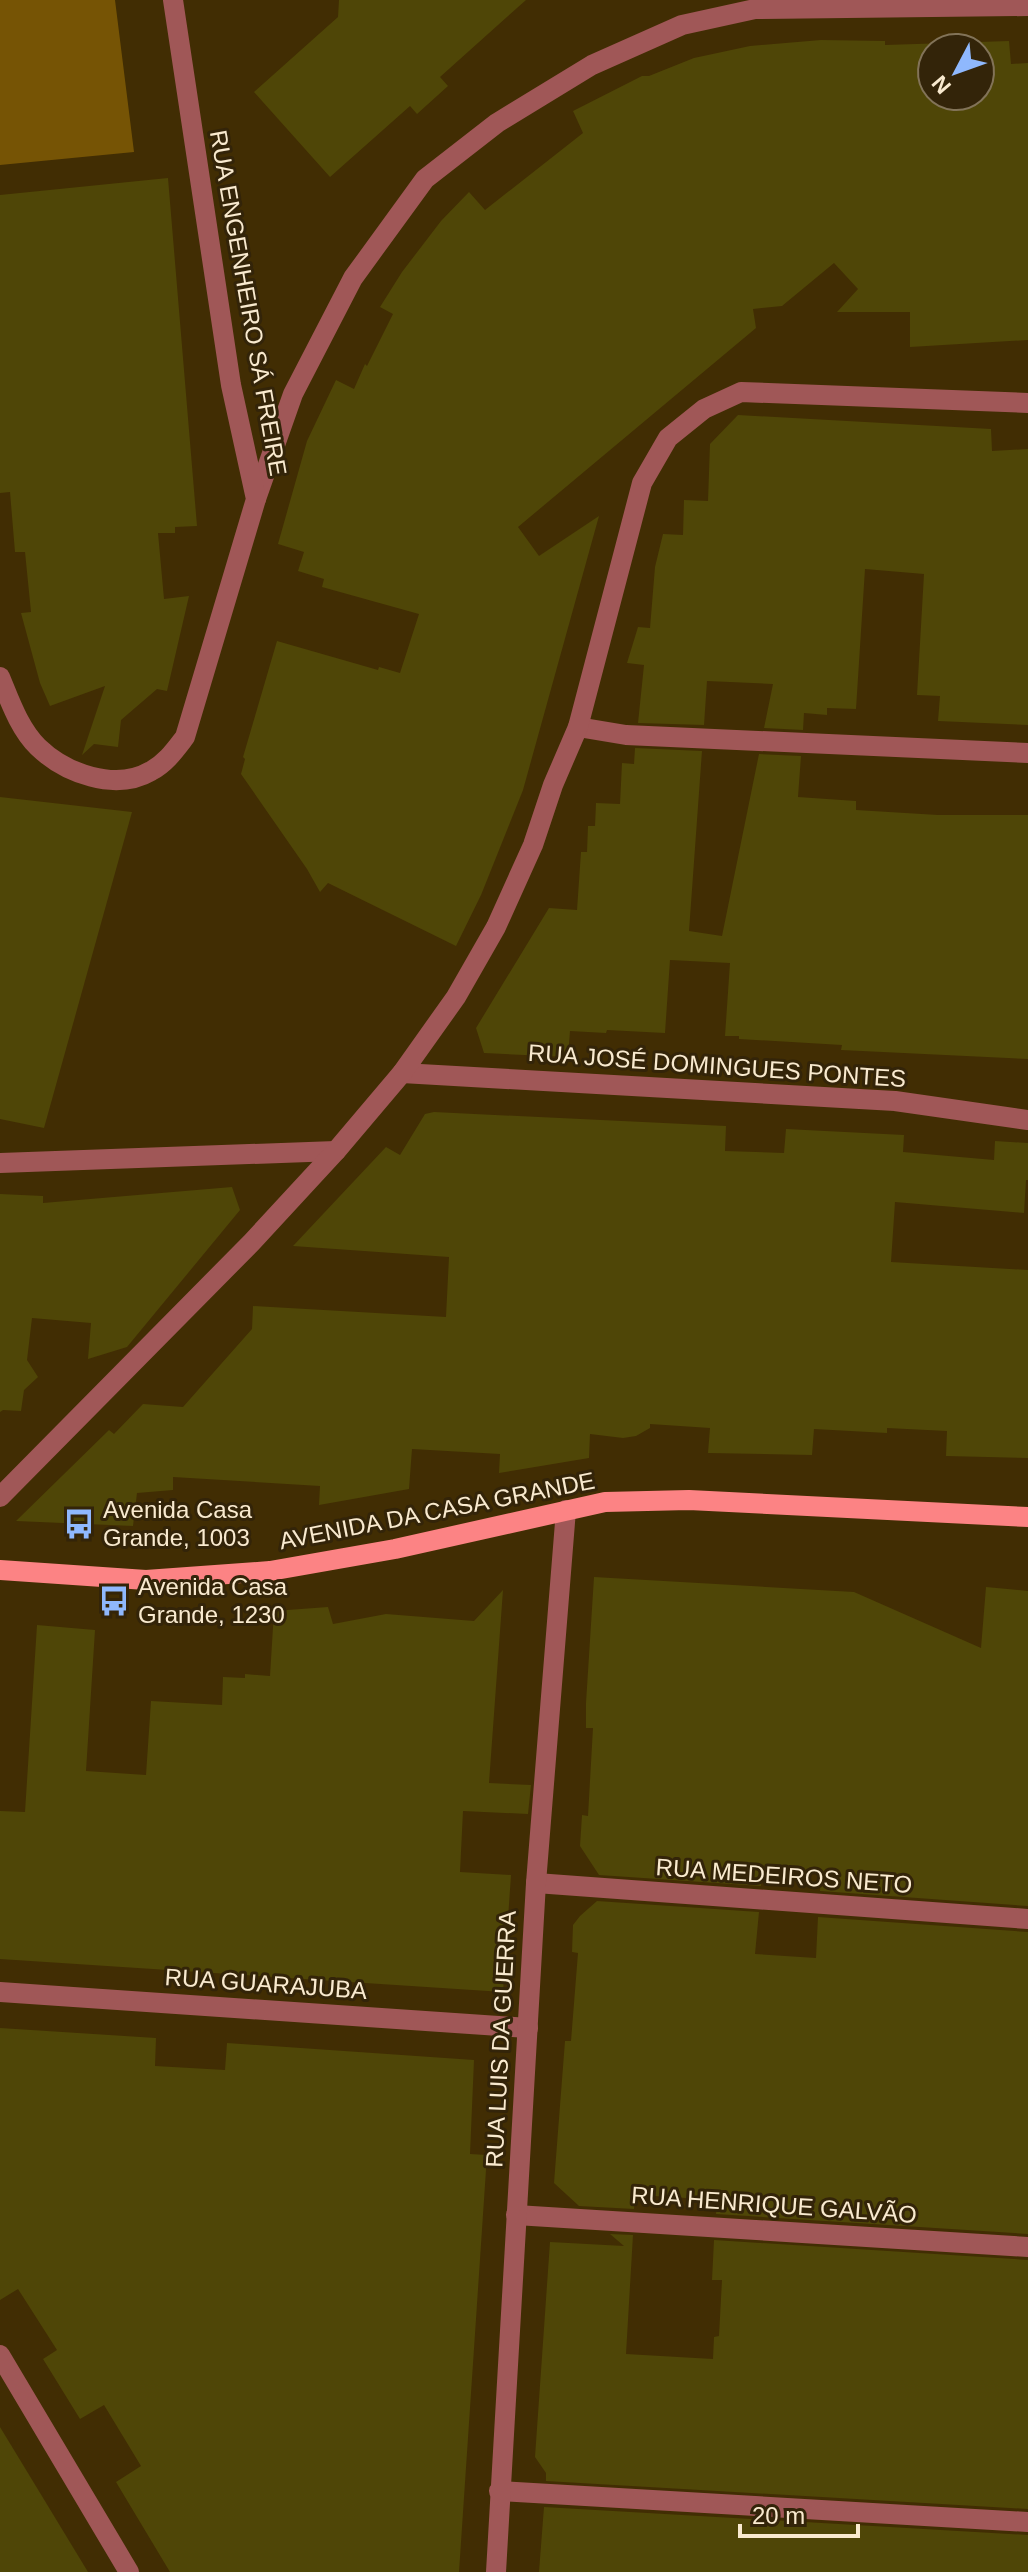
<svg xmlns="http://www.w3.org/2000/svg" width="1028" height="2572" viewBox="0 0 1028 2572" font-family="Helvetica,sans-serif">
<rect width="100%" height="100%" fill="#412d03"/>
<path fill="#765405" d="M 0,0 L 115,0 L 134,152 L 0,165 Z"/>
<g fill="#4f4607" fill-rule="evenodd">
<path d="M 339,0 L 526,0 L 440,77 L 448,86 L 417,114 L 410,106 L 330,177 L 254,92 L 338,17 Z"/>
<path d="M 821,40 L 885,41 L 885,45 L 1009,41 L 1011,64 L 1028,63 L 1028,340 L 910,347 L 910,312 L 837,312 L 858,289 L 834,263 L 782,306 L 753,309 L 756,328 L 518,527 L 539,556 L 599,516 L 523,790 L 481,895 L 456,946 L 328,883 L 320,892 L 307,869 L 241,774 L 245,759 L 243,757 L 277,641 L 378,670 L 379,667 L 400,673 L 419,614 L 322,587 L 324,579 L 298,571 L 304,552 L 278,544 L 307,441 L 336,380 L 354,389 L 365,364 L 367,366 L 393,314 L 380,307 L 402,272 L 441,221 L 469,192 L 485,210 L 583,133 L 573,111 L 642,76 L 649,76 L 694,58 L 750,46 ZM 932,48 L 980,48 L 980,96 L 932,96 Z"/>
<path d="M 168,178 L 197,526 L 175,527 L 175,533 L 158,533 L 164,599 L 189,596 L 167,691 L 157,689 L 121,720 L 118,747 L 94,744 L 82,755 L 105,686 L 50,706 L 40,683 L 21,613 L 31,612 L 25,552 L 15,552 L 10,492 L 0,493 L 0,195 Z"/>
<path d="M 738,415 L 991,429 L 992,451 L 1028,449 L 1028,725 L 938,721 L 940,696 L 917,695 L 924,574 L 865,569 L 856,709 L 827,708 L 827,715 L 804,713 L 803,730 L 764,728 L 773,684 L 707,681 L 704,725 L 638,723 L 644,665 L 627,663 L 638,627 L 650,628 L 655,567 L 663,534 L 683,535 L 684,500 L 708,501 L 710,444 Z"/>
<path d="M 635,748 L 702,751 L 689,931 L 722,936 L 759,754 L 801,756 L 798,797 L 856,801 L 856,810 L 938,815 L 1028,815 L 1028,1059 L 841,1050 L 842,1045 L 739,1039 L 739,1036 L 725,1036 L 730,963 L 670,960 L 665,1033 L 607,1030 L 606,1033 L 570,1031 L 568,1057 L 484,1053 L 476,1028 L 549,908 L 577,910 L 581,852 L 587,852 L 588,826 L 595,826 L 596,803 L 620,804 L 622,763 L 634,764 Z"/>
<path d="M 0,797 L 132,812 L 44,1128 L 0,1119 Z"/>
<path d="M 434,1112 L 726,1126 L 725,1151 L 784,1153 L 786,1129 L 904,1135 L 903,1152 L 994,1160 L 995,1141 L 1028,1143 L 1028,1180 L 1026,1180 L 1024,1213 L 895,1202 L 891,1262 L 1028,1270 L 1028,1458 L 946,1456 L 947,1431 L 887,1428 L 887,1433 L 814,1429 L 812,1455 L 708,1453 L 710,1428 L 650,1424 L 650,1428 L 636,1436 L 623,1438 L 590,1434 L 589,1458 L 499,1473 L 500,1454 L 412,1449 L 409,1489 L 319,1505 L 320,1486 L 173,1477 L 173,1490 L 137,1493 L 133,1526 L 16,1521 L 109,1430 L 114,1434 L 143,1404 L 183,1407 L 252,1329 L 253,1306 L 446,1317 L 449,1257 L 293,1246 L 386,1147 L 400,1155 L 425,1114 Z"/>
<path d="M 232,1187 L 240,1210 L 127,1347 L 88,1359 L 91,1323 L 32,1318 L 27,1360 L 38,1377 L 24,1390 L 21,1411 L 3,1410 L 0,1412 L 0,1194 L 43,1196 L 43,1203 Z"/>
<path d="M 594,1577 L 854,1592 L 981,1648 L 986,1587 L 1028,1591 L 1028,1906 L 820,1891 L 821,1873 L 762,1869 L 761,1886 L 599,1875 L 580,1846 L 582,1815 L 588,1816 L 593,1728 L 586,1728 L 586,1703 Z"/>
<path d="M 503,1590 L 489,1783 L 531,1785 L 528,1814 L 463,1811 L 460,1872 L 511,1875 L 503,1992 L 0,1959 L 0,1811 L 25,1812 L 37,1625 L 95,1630 L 86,1771 L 146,1775 L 151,1701 L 222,1705 L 223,1677 L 245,1678 L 245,1674 L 270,1676 L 274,1611 L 328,1607 L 333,1624 L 386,1614 L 474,1621 Z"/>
<path d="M 597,1901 L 759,1912 L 755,1954 L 816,1958 L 818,1917 L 1028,1932 L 1028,2234 L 716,2214 L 717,2200 L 639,2195 L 635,2195 L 634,2209 L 579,2206 L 554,2183 L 565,2041 L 571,2041 L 578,1953 L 572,1952 L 573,1925 L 580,1916 Z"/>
<path d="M 0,2028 L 156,2038 L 155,2066 L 225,2070 L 227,2043 L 474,2060 L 470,2154 L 487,2155 L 459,2572 L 170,2572 L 116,2482 L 141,2466 L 104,2405 L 80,2419 L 43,2359 L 57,2350 L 18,2289 L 0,2300 Z"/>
<path d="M 610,2234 L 633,2235 L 626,2354 L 713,2359 L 714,2337 L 719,2336 L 722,2280 L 712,2280 L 714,2240 L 1028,2260 L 1028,2509 L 546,2481 L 546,2473 L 535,2457 L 550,2242 L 624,2246 Z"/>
<path d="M 0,2427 L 51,2511 L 88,2572 L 0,2572 Z"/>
<path d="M 544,2507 L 1028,2535 L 1028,2572 L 539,2572 Z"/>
</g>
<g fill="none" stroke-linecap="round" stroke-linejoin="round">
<g stroke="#a05757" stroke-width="20">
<path d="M 256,499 L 293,394 L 353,278 L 425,179 L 497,123 L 592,65 L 682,25 L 755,9 L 1028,6"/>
<path d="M 0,677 C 10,701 19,728 38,747 C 65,773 115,792 151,771 C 166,763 175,750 185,737 L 256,499 L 231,385 L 173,0"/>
<path d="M 578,727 L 626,735 L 1028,753"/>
<path d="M 402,1073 L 895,1101 L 1028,1120"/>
<path d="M 0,1163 L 336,1151"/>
<path d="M 0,1497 L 252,1242 L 336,1151 L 402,1073 L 456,997 L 496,927 L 533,845 L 553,785 L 578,727 L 642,483 L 668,438 L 704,409 L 741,392 L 1028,403"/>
<path d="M 536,1883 L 1028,1919"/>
<path d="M 0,1992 L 528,2028"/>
<path d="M 516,2215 L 1028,2247"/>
<path d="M 0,2355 L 129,2572"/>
<path d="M 499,2491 L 1028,2522"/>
<path d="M 496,2572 L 536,1883 L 566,1510"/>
</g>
<path stroke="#fc8384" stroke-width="20" d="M 0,1570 L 146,1580 L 270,1571 L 395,1549 L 605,1502 L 689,1500 L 1028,1517"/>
</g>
<defs>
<g id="bus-bare" transform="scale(2.4)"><path d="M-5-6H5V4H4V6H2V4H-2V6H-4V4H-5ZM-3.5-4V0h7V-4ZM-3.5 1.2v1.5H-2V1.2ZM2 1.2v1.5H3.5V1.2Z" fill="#8fb8fd" stroke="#332409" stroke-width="2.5" paint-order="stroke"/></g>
</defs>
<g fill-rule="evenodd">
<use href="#bus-bare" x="79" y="1524"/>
<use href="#bus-bare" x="114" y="1601"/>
</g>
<g text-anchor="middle" stroke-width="6" stroke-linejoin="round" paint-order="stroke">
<g font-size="24" fill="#f9eacf" stroke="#332409">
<text transform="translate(248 303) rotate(80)" y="8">RUA ENGENHEIRO SÁ FREIRE</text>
<text transform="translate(717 1066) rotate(4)" y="8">RUA JOSÉ DOMINGUES PONTES</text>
<text transform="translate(437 1511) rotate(-11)" y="8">AVENIDA DA CASA GRANDE</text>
<text transform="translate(784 1876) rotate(4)" y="8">RUA MEDEIROS NETO</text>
<text transform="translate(266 1984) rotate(4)" y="8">RUA GUARAJUBA</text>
<text transform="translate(501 2039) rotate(-87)" y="8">RUA LUIS DA GUERRA</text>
<text transform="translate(774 2205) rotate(4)" y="8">RUA HENRIQUE GALVÃO</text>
</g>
<g font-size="24" fill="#f9eacf" stroke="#332409" text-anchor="start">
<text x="103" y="1518">Avenida Casa<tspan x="103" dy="28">Grande, 1003</tspan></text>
<text x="138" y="1595">Avenida Casa<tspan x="138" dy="28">Grande, 1230</tspan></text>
</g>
</g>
<g transform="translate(956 72) rotate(229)"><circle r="38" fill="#332409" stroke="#827358" stroke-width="2"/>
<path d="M0-6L14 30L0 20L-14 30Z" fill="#8fb8fd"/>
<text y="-12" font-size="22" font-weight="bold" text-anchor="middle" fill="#f9eacf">N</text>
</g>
<path d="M740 2524v12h118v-12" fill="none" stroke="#f9eacf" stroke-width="4"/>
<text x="752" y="2524" font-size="24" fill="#f9eacf" stroke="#332409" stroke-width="6" paint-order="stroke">20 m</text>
</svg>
